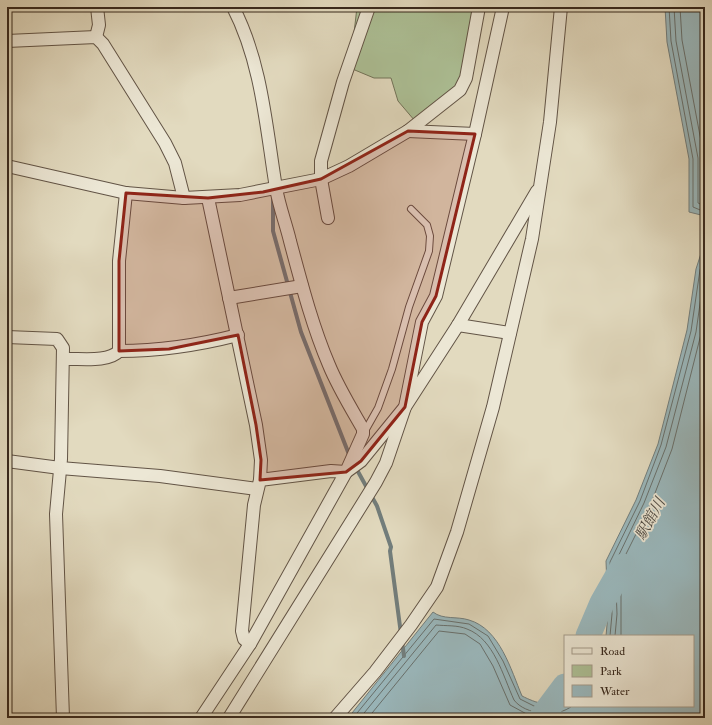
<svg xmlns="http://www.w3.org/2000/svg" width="712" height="725" viewBox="0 0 712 725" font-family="'IM FELL Double Pica','Noto Serif JP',serif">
<rect width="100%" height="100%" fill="#e2dabf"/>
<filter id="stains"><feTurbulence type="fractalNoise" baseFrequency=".005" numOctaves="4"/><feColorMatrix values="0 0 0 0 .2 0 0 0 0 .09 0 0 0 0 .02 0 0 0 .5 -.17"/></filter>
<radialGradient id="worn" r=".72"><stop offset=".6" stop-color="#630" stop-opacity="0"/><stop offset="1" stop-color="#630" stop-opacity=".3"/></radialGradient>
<path fill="#adc197" stroke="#72745a" d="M 357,7 L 476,7 L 460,83 L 415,121 L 398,101 L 391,78 L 374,78 L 350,68 Z"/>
<g fill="#9ab8bd" stroke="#727e7d">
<path d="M 665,7 L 705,7 L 705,216 L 689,212 L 689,159 L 667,42 Z"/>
<path d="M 705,241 L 705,718 L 348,718 L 433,612 C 443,620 457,616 469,620 C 500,629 511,670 522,696 C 536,703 550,708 565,700 L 565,706 L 693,706 L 693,636 L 606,636 L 608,614 L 606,561 L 636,500 L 658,444 L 687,330 L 696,269 Z"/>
</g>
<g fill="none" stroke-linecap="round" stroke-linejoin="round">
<g stroke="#68706d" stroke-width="1">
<path d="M 669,7 L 671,41 L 693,159 L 693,207 L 705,212"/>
<path d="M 674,7 L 676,41 L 698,158 L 698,203 L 705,206"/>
<path d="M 680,7 L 682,40 L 704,157 L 705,200"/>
<path d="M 610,636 L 612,614 L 610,562 L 640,501 L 661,445 L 691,331 L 700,270 L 705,254"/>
<path d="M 615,636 L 617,614 L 615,563 L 644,503 L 666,447 L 696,332 L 705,269"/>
<path d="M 621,636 L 621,564 L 650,506 L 672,449 L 701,334 L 705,310"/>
<path d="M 353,718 L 434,619 L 469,624 L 488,636 L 503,661 L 520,699 L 538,708 L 558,708 L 565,705"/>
<path d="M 360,718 L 436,625 C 446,626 458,625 467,629 C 494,639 503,676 514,700 C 525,715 558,718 572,706"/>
<path d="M 368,718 L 439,631 L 465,634 L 480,644 L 493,666 L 510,705 L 534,718"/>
</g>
<g stroke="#727e7d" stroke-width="4">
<path d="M 273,196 L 273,231 L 301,332 L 350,457"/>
<path d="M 356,468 L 377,506 L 391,547 L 390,551 L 401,634"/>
<path d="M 402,641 L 404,656"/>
</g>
<g stroke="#9ab8bd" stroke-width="25">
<path d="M 588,636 L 602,603 L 623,566"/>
<path d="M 541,718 L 565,686"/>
</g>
<g stroke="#625446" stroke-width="8">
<path id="service" d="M 365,431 L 378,408 L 392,369 L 409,307 L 429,251 L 430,236 L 427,225 L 411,209"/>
</g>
<g stroke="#625446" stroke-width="14">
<g id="minor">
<path d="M 96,37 L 99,25 L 97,7"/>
<path d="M 7,41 L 96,37 L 103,44 L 165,143 L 175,163 L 184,198"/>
<path d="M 408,131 L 475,134"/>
<path d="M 7,166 L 126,193 L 184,198 L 240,195 L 321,179 L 349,166 L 408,131 L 460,90 L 466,78 L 479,7"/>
<path d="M 208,198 L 256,425 L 261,460 L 260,480"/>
<path d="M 328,218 L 321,179 L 321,161 L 343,82 L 369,7"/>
<path d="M 229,298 L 302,286"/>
<path d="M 458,325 L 510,333"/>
<path d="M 7,337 L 57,339 L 63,348 L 61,459 L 56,514 L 63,718"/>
<path d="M 119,351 C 159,351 199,345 238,335"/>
<path d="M 64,359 C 79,358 108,363 119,351 L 119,261 L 126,193"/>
<path d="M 7,461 L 60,468 L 160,476 L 257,489"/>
<path d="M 250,644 L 244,639 L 242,631 L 254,505 L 260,480 L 331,471 L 346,472 L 361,461 L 405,407 L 422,322 L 436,296 L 475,134 L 503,7"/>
<path d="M 201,718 L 250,644 L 346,472 L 363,434 L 363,429 C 351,408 338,387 329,365 C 312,325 301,282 290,241 C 286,224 279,206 276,188 C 266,127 262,63 233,7"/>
<path d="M 229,718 L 376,482 L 386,463 L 405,407 L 458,325 L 537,191"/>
<path d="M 335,718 L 375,672 L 411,625 L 437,587 L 457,532 L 493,407 L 532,239 L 550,122 L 561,7"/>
</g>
</g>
<path stroke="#37281d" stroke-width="2.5" stroke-dasharray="1 2" stroke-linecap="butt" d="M 381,8 L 387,7"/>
<use href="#service" stroke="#ece7d5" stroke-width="6"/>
<use href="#minor" stroke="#ece7d5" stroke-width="12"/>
</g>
<path fill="#8f2418" fill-opacity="0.2" stroke="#8f2418" stroke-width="3" stroke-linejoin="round" d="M 408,131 L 475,134 L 436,296 L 422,322 L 405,407 L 361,461 L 346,472 L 260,480 L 261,460 L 256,425 L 238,335 L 169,349 L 119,351 L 119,261 L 126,193 L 208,198 L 263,192 L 321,179 Z"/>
<g text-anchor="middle" stroke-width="3.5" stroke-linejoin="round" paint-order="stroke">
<g font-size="15" font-style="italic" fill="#504c45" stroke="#ece7d5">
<text transform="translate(650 519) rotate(-61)" y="5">駅館川</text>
</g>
</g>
<rect width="712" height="725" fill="none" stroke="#e2dabf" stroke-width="24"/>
<rect x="8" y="8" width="696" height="709" fill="none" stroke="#37281d" stroke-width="2"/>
<rect x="12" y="12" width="688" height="701" fill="none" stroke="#37281d"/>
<rect x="564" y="635" width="130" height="72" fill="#ece7d5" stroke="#a49b8b"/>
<rect x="572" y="648" width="20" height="6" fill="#ece7d5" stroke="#a49b8b"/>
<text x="600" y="655" font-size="12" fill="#37281d">Road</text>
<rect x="572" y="665" width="20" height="12" fill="#adc197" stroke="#a49b8b"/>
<text x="600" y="675" font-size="12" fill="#37281d">Park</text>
<rect x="572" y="685" width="20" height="12" fill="#9ab8bd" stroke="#a49b8b"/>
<text x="600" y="695" font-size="12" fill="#37281d">Water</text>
<rect width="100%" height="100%" filter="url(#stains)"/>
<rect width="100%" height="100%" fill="url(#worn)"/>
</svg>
